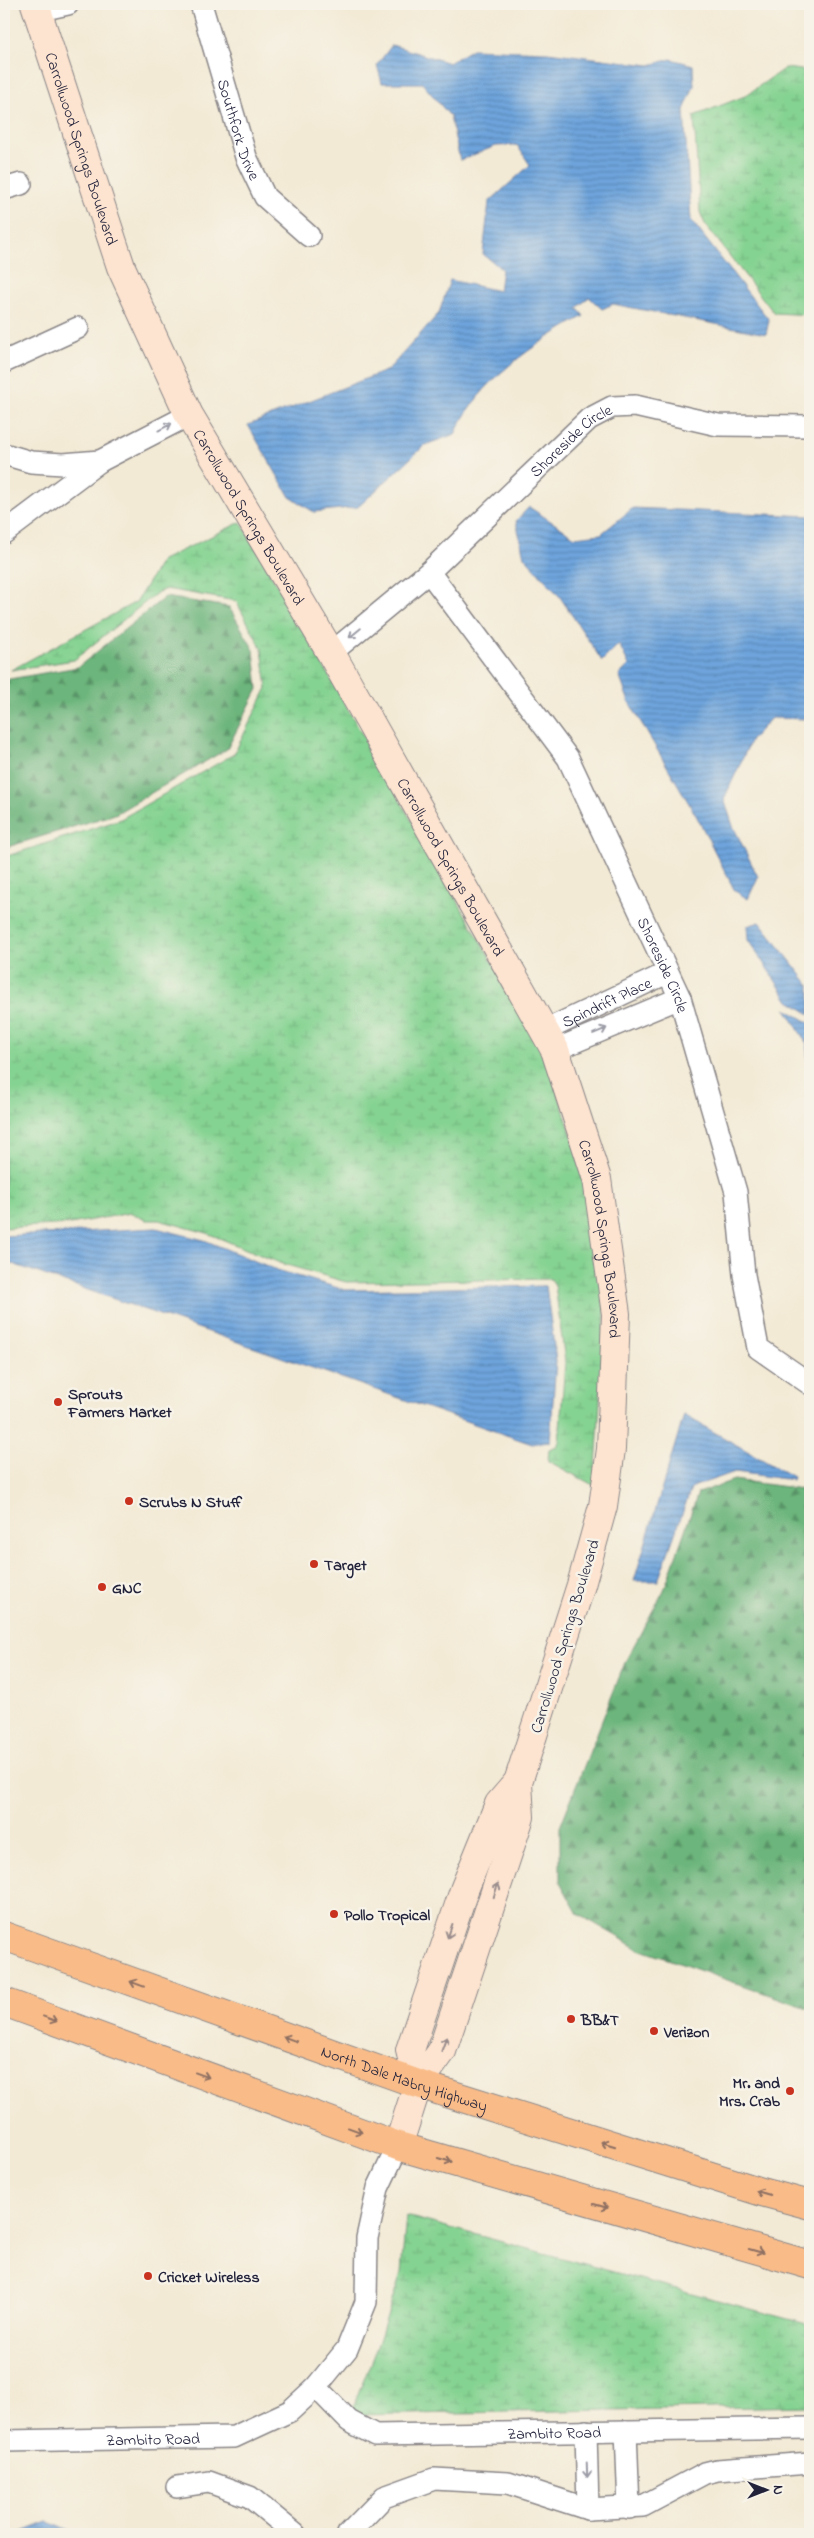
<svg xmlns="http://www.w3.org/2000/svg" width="814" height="2538" viewBox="0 0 814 2538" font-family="'Indie Flower',sans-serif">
<defs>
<pattern id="forest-firs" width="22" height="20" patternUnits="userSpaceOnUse" patternTransform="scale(1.25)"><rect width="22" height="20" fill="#6cb57c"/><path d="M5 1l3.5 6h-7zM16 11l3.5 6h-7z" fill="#589367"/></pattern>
<pattern id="wetland-marsh" width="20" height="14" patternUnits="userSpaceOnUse" patternTransform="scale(1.25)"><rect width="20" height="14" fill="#85d392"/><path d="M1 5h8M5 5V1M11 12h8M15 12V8" fill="none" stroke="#73b57f"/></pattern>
<pattern id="water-rules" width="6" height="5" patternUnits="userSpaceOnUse" patternTransform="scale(1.25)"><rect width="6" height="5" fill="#6ea4dc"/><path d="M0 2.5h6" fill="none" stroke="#5a85b4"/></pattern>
</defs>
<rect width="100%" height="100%" fill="#f7f3e8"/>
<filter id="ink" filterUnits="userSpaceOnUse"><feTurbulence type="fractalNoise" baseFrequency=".02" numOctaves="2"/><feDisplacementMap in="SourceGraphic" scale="10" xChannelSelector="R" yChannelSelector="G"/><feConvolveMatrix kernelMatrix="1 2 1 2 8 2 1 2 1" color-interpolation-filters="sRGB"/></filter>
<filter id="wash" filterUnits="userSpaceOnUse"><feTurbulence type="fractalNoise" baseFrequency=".0096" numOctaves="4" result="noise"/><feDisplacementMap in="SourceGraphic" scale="20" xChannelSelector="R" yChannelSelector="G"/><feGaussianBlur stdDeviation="1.12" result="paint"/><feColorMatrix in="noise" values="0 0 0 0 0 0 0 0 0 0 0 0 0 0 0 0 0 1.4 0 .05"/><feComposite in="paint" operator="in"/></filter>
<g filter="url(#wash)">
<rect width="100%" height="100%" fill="#f3ead5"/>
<g fill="url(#forest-firs)" stroke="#476c5c">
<path d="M 165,597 L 229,607 L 254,650 L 258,689 L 227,749 L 115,814 L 4,848 L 4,680 L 78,667 Z"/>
<path d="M 734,1480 L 810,1490 L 810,2009 L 639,1949 L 578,1914 L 560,1882 L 560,1827 L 626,1660 L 664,1590 L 698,1493 Z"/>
</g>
<g fill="url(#wetland-marsh)" stroke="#547a66">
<path d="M 785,68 L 810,71 L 810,315 L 774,313 L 705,224 L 700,212 L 694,116 L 745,96 Z"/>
<path d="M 241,522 L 545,1054 L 587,1181 L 605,1314 L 595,1486 L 548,1461 L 549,1449 L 557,1446 L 559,1442 L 565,1362 L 555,1285 L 551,1279 L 346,1282 L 280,1263 L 207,1233 L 159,1220 L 146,1220 L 130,1213 L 70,1224 L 4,1228 L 4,857 L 119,820 L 234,754 L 267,688 L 262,649 L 236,601 L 166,589 L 158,592 L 74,660 L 11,670 L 136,602 L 162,560 Z"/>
<path d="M 406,2216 L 810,2325 L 810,2406 L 358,2415 L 352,2410 L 378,2344 L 401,2273 Z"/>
</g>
<g fill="url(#water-rules)" stroke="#48638c">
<path d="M 392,45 L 449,63 L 472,49 L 547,52 L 650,65 L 671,59 L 693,65 L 694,86 L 684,110 L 691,220 L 769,320 L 766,334 L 613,304 L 602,309 L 589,297 L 577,308 L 584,316 C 533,345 480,379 455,434 L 425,445 L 358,507 L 314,512 L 290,497 L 248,425 L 388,370 L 439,313 L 450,280 L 499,291 L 502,269 L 483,254 L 489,202 L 530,165 L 517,145 L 496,146 L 460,160 L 450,116 L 422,83 L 382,83 L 377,65 Z"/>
<path d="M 529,507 L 575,537 L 601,534 L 633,508 L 810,516 L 810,719 L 771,718 L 751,740 L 724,799 L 733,826 L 758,877 L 748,899 L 735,891 L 697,817 L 629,702 L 619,675 L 629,665 L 619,644 L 602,661 L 560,597 L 524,556 L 516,521 Z"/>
<path d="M 760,922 L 810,986 L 810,1014 L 789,1001 L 748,940 L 747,926 Z"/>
<path d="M 786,1009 L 810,1023 L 810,1155 L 807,1044 Z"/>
<path d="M 156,1228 L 204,1240 L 277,1270 L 345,1290 L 546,1286 L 556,1361 L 550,1441 L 532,1444 L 4,1261 L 4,1236 Z"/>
<path d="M 684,1415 L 793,1477 L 792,1480 L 735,1472 L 695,1486 L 691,1489 L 658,1581 L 634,1581 Z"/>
<path d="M 48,2522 L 76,2534 L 17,2534 Z"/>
</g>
</g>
<g filter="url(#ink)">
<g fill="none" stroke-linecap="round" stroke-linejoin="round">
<g stroke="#8a8688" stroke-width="24">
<g id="street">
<path id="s1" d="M 201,4 L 246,157 L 265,197 L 309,236"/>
<path d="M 36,11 L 68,4"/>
<path d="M 4,189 L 21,184"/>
<path d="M 4,362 L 78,328"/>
<path d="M 4,454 L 31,462 L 63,464 L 100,461 L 189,415"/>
<path d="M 4,533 L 100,461"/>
<path id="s2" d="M 429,572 L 568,758 L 680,998 L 736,1192 L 744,1275 L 758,1348 L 810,1384"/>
<path id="s3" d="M 331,653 L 429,572 L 589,419 L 612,407 L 635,406 L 718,425 L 810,426"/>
<path id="s4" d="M 544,1031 L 667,973"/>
<path d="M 555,1050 L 680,998"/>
<path id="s5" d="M 316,2387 L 349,2421 L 375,2435 L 810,2428"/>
<path d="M 586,2431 L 588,2509"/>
<path d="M 626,2431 L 629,2508"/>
<path id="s6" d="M 4,2441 L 234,2437 L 290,2411 L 316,2387 L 347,2349 L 366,2302 L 367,2238 L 378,2188 L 398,2146"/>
<path d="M 177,2487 L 209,2482 L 250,2497 L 295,2534"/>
<path d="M 348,2534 L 384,2497 L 434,2479 L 508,2483 L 588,2509 L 643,2506 L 705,2473 L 717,2470 L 810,2463"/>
</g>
</g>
<g stroke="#8a8688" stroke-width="30">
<g id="secondary">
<path id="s7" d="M 35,4 L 121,267 L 189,415 L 331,653 L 555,1050 L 597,1179 L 616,1314 L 611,1449 L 603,1506 L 581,1585 L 518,1782 L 520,1817 L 442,2051 L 418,2084 L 398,2146"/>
<path d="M 418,2084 L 410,2050 L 464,1890 L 499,1804 L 518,1782"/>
</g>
</g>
<g stroke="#8a8688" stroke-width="30">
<g id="primary">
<path id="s8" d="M 4,1936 L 418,2084 L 762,2192 L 810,2205"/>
<path d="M 4,2002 L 398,2146 L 810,2265"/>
</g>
</g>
<use href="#street" stroke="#fff" stroke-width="21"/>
<use href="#secondary" stroke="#fde4d0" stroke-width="28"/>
<use href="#primary" stroke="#f9bc89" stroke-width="28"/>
</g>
<defs><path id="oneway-shaft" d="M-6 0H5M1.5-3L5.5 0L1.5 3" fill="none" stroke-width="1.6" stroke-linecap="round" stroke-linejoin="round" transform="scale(1.25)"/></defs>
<g stroke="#9c9ca7">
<use href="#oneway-shaft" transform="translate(165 427) rotate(-28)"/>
<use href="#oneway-shaft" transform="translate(355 633) rotate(141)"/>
<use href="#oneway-shaft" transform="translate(600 1031) rotate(-23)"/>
<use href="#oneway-shaft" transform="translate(587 2470) rotate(88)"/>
</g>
<g stroke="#9a8d8d">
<use href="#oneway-shaft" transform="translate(496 1890) rotate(-72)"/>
<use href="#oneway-shaft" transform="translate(450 1931) rotate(109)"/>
<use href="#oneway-shaft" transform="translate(444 2044) rotate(-70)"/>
</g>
<g stroke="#8e6f62">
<use href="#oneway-shaft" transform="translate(137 1984) rotate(-160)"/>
<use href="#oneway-shaft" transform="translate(50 2019) rotate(20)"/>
<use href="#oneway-shaft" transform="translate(290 2039) rotate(-160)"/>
<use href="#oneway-shaft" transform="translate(202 2075) rotate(20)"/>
<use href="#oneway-shaft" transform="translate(355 2130) rotate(20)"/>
<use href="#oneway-shaft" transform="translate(608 2144) rotate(-163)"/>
<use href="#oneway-shaft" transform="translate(445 2160) rotate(16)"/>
<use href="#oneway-shaft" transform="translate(763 2193) rotate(-164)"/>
<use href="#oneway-shaft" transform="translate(601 2206) rotate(16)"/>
<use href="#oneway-shaft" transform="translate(756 2251) rotate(16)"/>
</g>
</g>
<g fill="#c8321e" stroke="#f7f3e8" stroke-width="2">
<circle cx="58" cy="1402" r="5"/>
<circle cx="129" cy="1501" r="5"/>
<circle cx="314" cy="1564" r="5"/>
<circle cx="102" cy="1587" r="5"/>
<circle cx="334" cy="1914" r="5"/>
<circle cx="571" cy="2019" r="5"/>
<circle cx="654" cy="2031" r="5"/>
<circle cx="790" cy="2091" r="5"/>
<circle cx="148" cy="2276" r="5"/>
</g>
<g text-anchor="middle" stroke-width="5" stroke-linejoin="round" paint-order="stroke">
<g font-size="16" fill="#22223b" stroke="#f7f3e8">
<text dy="6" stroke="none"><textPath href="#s1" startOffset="131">Southfork Drive</textPath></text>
<text dy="6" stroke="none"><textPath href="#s7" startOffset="152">Carrollwood Springs Boulevard</textPath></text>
<text dy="6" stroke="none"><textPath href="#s3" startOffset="321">Shoreside Circle</textPath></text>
<text dy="6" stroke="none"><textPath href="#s7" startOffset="558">Carrollwood Springs Boulevard</textPath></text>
<text dy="6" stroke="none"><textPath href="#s7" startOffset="962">Carrollwood Springs Boulevard</textPath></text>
<text dy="6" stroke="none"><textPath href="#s2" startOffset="460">Shoreside Circle</textPath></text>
<text dy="6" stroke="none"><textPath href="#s4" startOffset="69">Spindrift Place</textPath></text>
<text dy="6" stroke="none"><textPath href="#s7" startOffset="1368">Carrollwood Springs Boulevard</textPath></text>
<text transform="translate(564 1636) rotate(-73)" y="6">Carrollwood Springs Boulevard</text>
<text dy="6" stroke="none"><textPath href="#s8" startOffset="425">North Dale Mabry Highway</textPath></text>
<text dy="6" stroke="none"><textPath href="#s5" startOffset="256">Zambito Road</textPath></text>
<text dy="6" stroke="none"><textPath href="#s6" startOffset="149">Zambito Road</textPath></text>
</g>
<g font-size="16" font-weight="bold" fill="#22223b" stroke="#f7f3e8" text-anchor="start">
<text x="68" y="1399">Sprouts<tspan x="68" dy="18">Farmers Market</tspan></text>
<text x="139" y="1507">Scrubs N Stuff</text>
<text x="324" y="1570">Target</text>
<text x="112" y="1593">GNC</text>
<text x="344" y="1920">Pollo Tropical</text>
<text x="581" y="2025">BB&amp;T</text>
<text x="664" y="2037">Verizon</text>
<text x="780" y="2088" text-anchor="end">Mr. and<tspan x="780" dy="18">Mrs. Crab</tspan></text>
<text x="158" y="2282">Cricket Wireless</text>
</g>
</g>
<rect width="814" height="2538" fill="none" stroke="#f7f3e8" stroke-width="20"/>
<g transform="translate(766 2490) rotate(90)" stroke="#f7f3e8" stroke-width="4" paint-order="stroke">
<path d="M0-4L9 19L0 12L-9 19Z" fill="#22223b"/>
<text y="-8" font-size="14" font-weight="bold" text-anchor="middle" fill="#22223b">N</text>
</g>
</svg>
